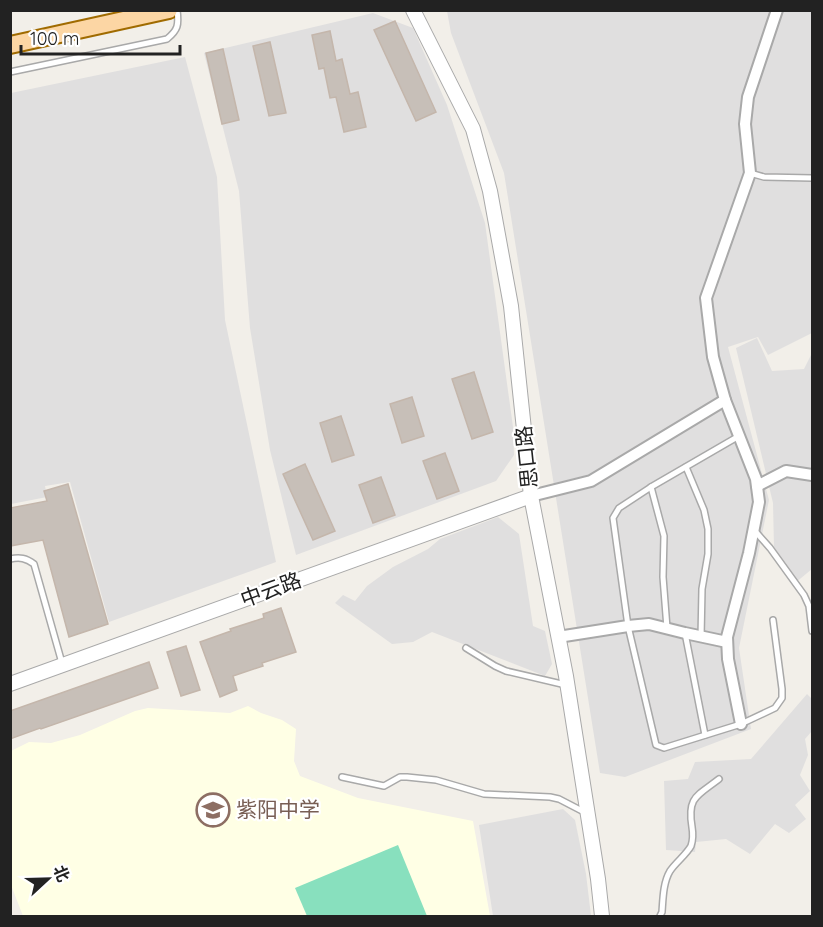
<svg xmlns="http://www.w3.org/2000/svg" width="823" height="927" viewBox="0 0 823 927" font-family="Quicksand,'Noto Sans SC',sans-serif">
<rect width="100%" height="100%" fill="#f2efe9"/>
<g fill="#e0dfdf">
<path d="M 447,11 L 812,11 L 812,333 L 768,355 L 758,337 L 728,347 L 769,500 L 739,648 L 751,729 L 625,777 L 600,773 L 504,173 L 451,33 Z"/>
<path d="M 373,13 L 413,28 L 447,105 L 485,223 L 513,427 L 514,455 L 496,481 L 296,555 L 270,450 L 250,328 L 239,191 L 204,53 Z"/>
<path d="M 185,57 L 217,177 L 225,320 L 276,562 L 109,622 L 70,482 L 45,486 L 47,497 L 11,504 L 11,93 Z"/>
<path d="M 757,338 L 772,371 L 804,369 L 812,353 L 812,569 L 795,583 L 774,547 L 773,503 L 736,348 Z"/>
<path d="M 498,517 L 519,534 L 533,626 L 545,631 L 552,664 L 545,676 L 432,632 L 413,642 L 392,644 L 335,603 L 343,595 L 355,601 L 367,586 L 393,567 L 428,549 L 440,539 Z"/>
<path d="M 807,694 L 812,699 L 812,731 L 805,739 L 808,755 L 800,775 L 810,791 L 795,805 L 806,819 L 789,833 L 775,824 L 750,854 L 726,839 L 696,842 L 695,852 L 666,850 L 664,781 L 688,779 L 695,762 L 751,759 Z"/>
<path d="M 563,809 L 575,820 L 586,874 L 591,916 L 493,916 L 479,825 Z"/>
</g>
<path fill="#ffffe5" d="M 248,706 L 261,713 L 282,720 L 296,729 L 294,761 L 300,776 L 358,798 L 473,821 L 490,916 L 23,916 L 11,885 L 11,751 L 29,742 L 51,743 L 80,735 L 135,711 L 148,708 L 230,713 Z"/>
<path fill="#88e0be" d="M 398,845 L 427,916 L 307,916 L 295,888 Z"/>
<g fill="#c7bfb8" stroke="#c4b6ab" stroke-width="1.5">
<path d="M 395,21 L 436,112 L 416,121 L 374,30 Z"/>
<path d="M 330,31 L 336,61 L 342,59 L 350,94 L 358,92 L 366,127 L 344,132 L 336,97 L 330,98 L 324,68 L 319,69 L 312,35 Z"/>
<path d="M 270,42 L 286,113 L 269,116 L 253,46 Z"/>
<path d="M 223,49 L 239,120 L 222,124 L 206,53 Z"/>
<path d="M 474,372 L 493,432 L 472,439 L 452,379 Z"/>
<path d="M 412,397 L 424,436 L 402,443 L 390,404 Z"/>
<path d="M 341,416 L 354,455 L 332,462 L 320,423 Z"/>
<path d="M 445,453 L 459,491 L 437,499 L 423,461 Z"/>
<path d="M 305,464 L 335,531 L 313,540 L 283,474 Z"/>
<path d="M 381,477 L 395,515 L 373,523 L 359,485 Z"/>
<path d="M 68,484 L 108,624 L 69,637 L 43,540 L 10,546 L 10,508 L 47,501 L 44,491 Z"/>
<path d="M 281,608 L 296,652 L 262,663 L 263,666 L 233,676 L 237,690 L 220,697 L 200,642 L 231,631 L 230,629 L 264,618 L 263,614 Z"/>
<path d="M 186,646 L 200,690 L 181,696 L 167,652 Z"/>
<path d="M 149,662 L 158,688 L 41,729 L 40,728 L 10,739 L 10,711 Z"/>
</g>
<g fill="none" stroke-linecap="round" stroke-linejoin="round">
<g stroke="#a9a9a9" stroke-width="8">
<g id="service">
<path d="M 10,72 L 167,39 C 178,30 179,25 177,10"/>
<path d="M 750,173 L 764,177 L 812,178"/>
<path d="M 739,436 L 651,487 L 619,508 L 613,518 L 628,626 L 656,745 L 664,748 L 741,724 L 775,708 L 782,698 L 782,689 L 773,620"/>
<path d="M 686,467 L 704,510 L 708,529 L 708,554 L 702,589 L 701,637"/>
<path d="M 651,487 L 664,536 L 663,577 L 667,628"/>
<path d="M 755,531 L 770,548 L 804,595 L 809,606 L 812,631"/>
<path d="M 10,559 C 20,557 26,558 34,564 L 62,663"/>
<path d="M 685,633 L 705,735"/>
<path d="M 466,648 L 495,666 L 506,671 L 566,685"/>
<path d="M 342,777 L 384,786 L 400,777 L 407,777 L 436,780 L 484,794 L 550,797 L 559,799 L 586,813"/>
<path d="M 660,916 L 662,912 C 663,899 663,883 670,871 C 676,862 686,855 691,846 C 693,840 693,833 692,827 C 687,797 697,796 719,779"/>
</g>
</g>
<g stroke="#a9a9a9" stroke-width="14">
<g id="minor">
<path d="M 725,400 L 756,479 L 759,502 L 749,553 L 727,637 L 728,659 L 741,724"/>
<path d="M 757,486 L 786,471 L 812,475"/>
<path d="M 531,496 L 591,481 L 725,400 L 713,357 L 706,298 L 750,173 L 745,124 L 748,97 L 777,10"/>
<path d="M 558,637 L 628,626 L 649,624 L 685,633 L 727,642"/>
</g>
</g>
<g stroke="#a9a9a9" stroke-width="16">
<g id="tertiary">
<path d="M 413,10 L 473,129 L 490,191 L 511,306 L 531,496 L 566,676 L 598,879 L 602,916"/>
<path d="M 10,684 L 531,496"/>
</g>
</g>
<g stroke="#a06b00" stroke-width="20">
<path id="primary" d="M 10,45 L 169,10"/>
</g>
<use href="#service" stroke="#fff" stroke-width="5"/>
<use href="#minor" stroke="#fff" stroke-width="10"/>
<use href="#tertiary" stroke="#fff" stroke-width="14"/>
<use href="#primary" stroke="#fcd6a4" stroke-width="16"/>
</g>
<defs>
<g id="school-ring" transform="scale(1.725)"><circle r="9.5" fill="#fff" stroke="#8d6e63" stroke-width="1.5"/><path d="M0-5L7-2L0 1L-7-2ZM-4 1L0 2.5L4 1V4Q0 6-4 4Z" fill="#8d6e63"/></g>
</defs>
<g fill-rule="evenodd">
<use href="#school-ring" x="213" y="810"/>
</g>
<g text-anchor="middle" stroke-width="4.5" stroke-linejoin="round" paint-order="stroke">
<g font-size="21" fill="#222" stroke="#fff">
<text transform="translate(527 457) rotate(-96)" y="7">思口路</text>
<text transform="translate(271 590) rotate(-20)" y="7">中云路</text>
</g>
<g font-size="21" fill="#785e54" stroke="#fff" text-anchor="start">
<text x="236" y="817">紫阳中学</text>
</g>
</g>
<rect width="823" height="927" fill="none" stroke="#222222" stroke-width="24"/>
<g transform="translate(48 879) rotate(68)" stroke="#ffffff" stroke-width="4.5" paint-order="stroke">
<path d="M0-4.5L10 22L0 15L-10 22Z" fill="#222222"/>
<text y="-9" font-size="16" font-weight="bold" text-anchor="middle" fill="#222222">北</text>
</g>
<path d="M21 45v9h159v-9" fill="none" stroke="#222222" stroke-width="3"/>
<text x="30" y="45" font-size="18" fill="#222222" stroke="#ffffff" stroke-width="4.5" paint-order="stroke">100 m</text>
</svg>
